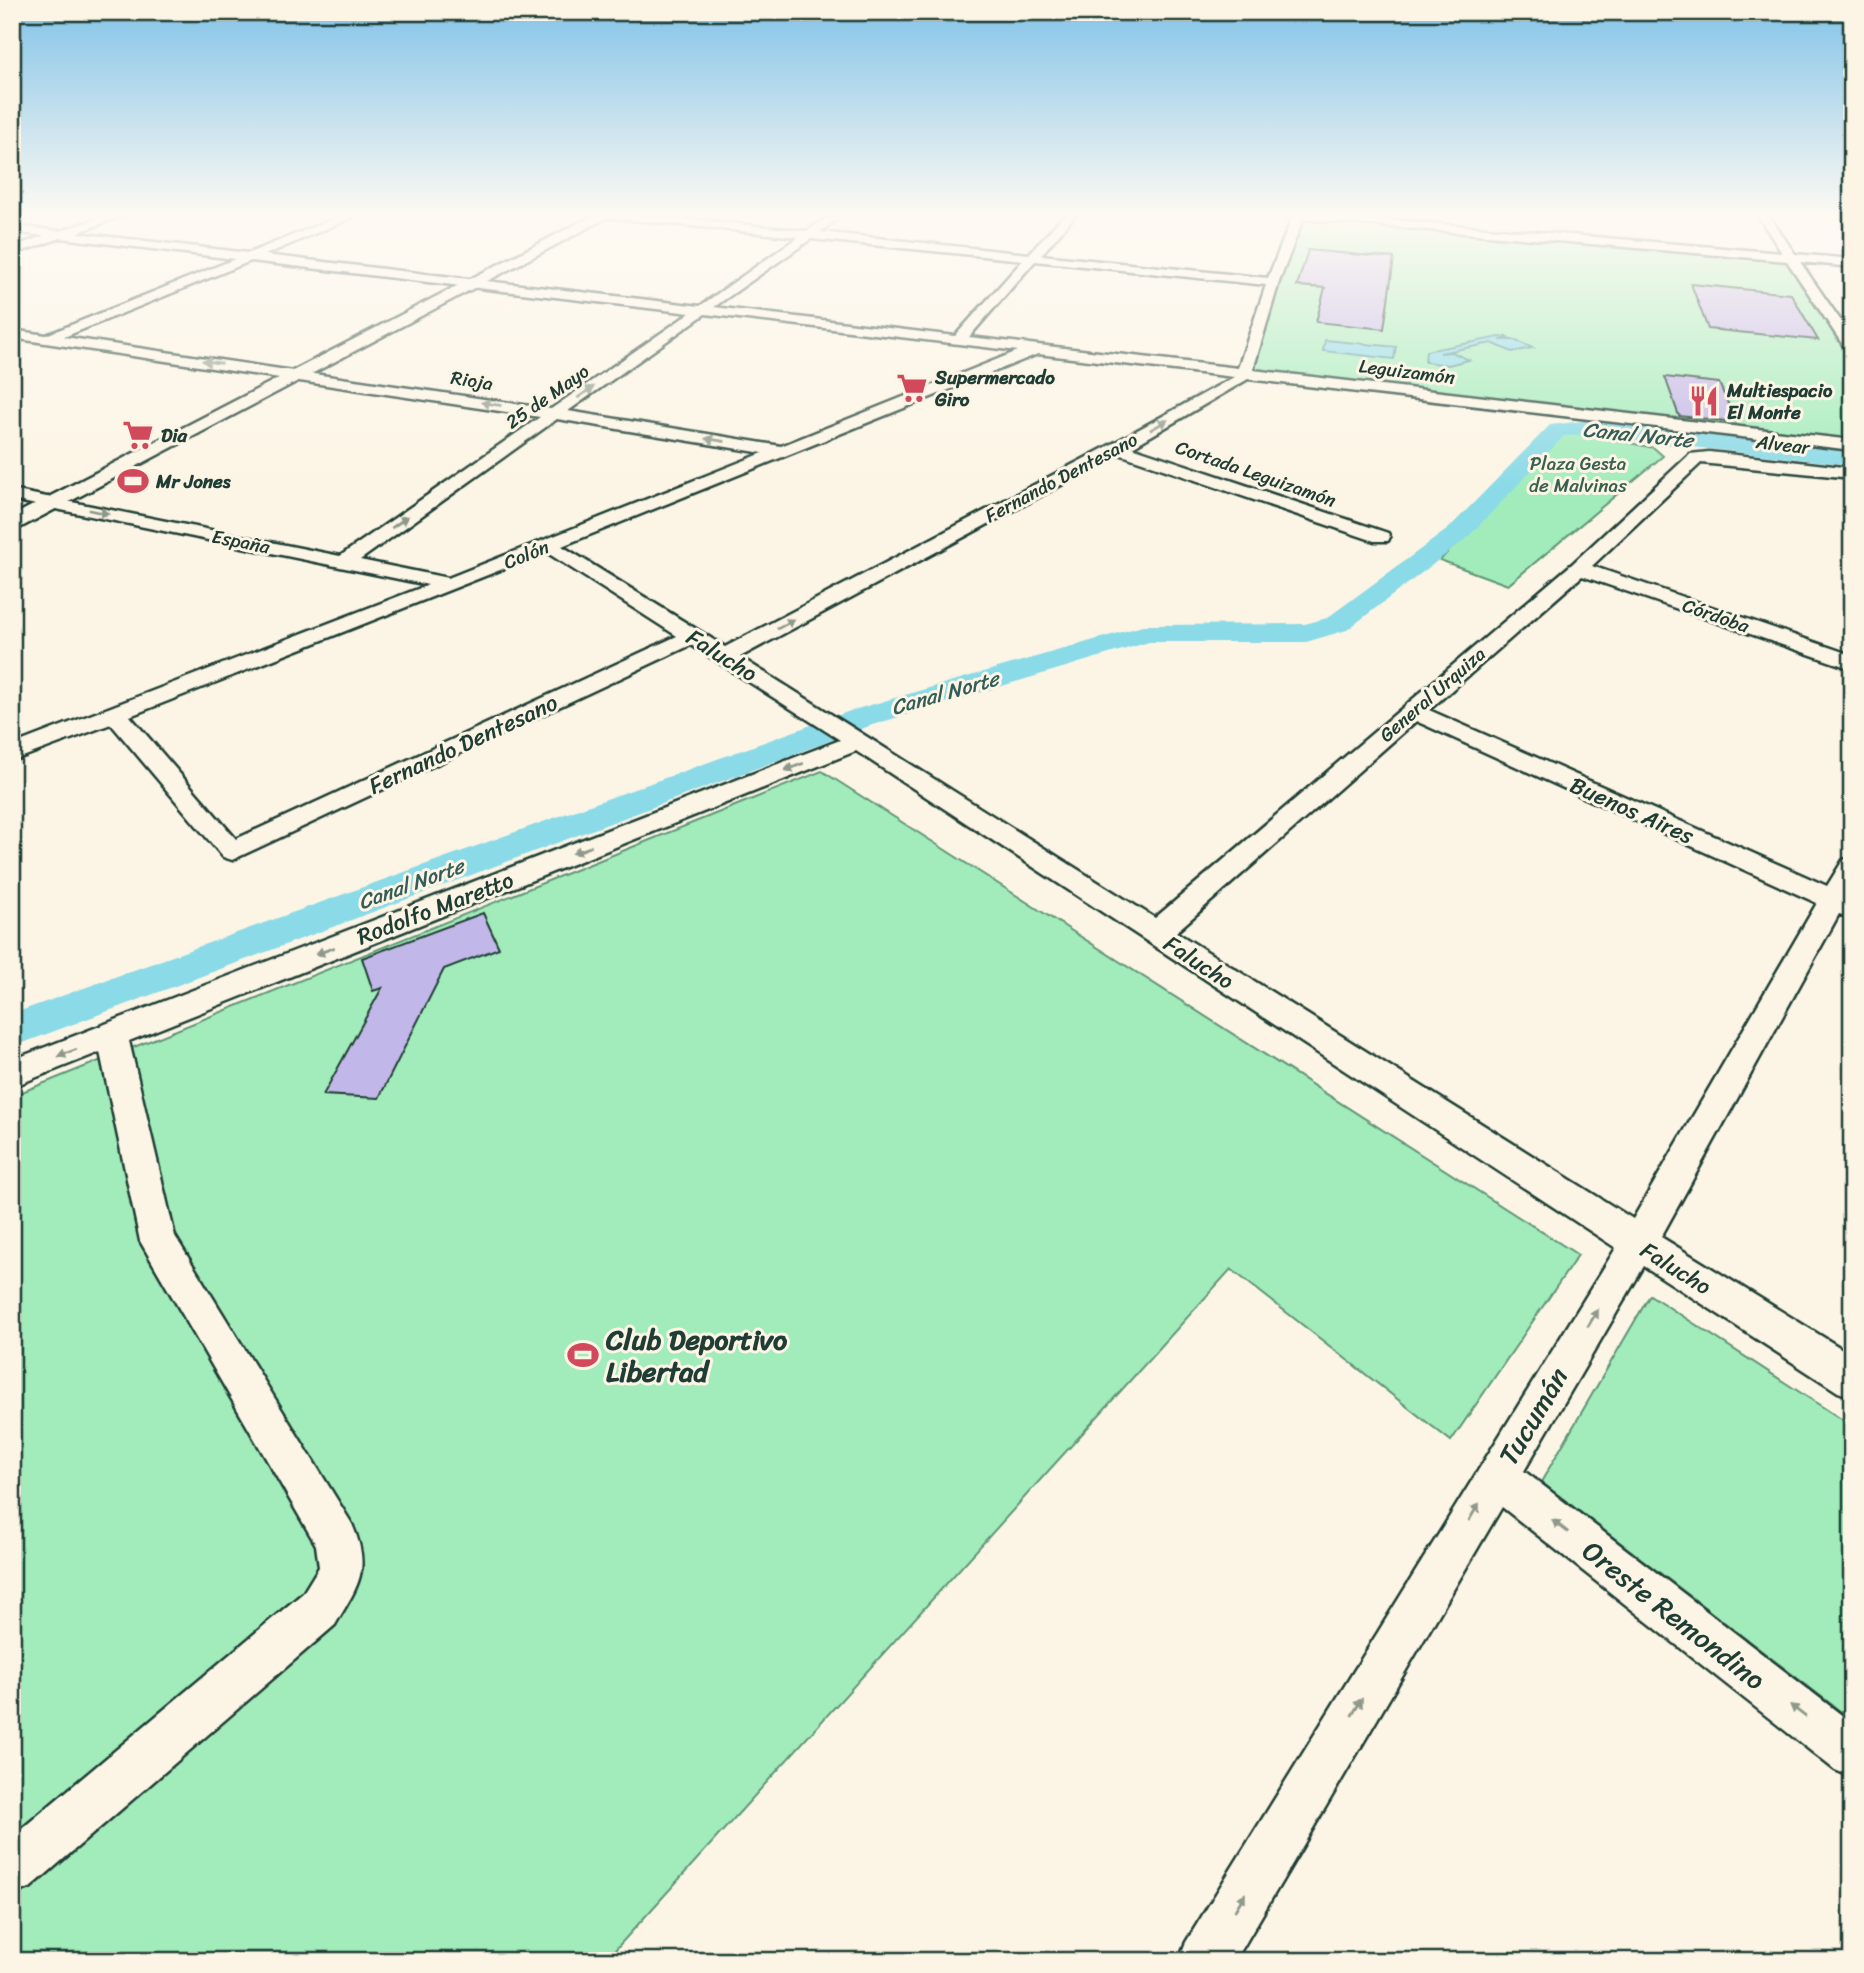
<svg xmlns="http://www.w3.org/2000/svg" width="1864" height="1973" viewBox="0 0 1864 1973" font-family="Sriracha,sans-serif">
<rect width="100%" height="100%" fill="#fcf5e5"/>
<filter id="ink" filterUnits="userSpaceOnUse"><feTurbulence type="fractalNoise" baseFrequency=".0143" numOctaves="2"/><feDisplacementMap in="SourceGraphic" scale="14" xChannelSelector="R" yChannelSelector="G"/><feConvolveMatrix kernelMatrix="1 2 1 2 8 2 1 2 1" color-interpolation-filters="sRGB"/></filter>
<g filter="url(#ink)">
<g fill="#a2ecbb" stroke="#609478" stroke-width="2">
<path d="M 1299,216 L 1791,258 L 1852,348 L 1852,445 L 1244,374 Z"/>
<path d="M 1566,430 L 1654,448 L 1663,456 L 1508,585 L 1440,560 Z"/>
<path d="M 822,771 L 1578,1255 L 1451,1441 L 1231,1269 L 605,1961 L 12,1961 L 12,1096 Z"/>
<path d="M 1650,1295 L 1852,1426 L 1852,1720 L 1541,1482 Z"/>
</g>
<g fill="#8adae7" stroke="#5f9b9f" stroke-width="2">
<path d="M 1505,336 L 1508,338 L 1500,340 L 1514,340 L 1533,348 L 1512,352 L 1492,343 L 1440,353 L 1452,352 L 1469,360 L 1448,365 L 1425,362 L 1426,351 Z"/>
<path d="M 1325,340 L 1396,347 L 1394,359 L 1323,351 Z"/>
</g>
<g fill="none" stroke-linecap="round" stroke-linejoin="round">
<path fill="#8adae7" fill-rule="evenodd" d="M 1583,421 L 1852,451 L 1852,465 L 1583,435 L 1564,436 L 1466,539 L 1347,630 L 1306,642 L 1149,642 L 872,725 L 12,1047 L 12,1014 L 850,711 L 1146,625 L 1305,624 L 1327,618 L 1448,529 L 1550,425 Z"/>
</g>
<g fill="#c2b7e9" stroke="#1f3d34" stroke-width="2">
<path d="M 1308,250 L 1394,258 L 1384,329 L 1316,322 L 1325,288 L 1297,286 Z"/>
<path d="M 1691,284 L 1791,294 L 1818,340 L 1708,329 Z"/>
<path d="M 1665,377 L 1719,383 L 1736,422 L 1679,416 Z"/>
<path d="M 483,913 L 499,948 L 444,969 L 379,1098 L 323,1095 L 382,988 L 373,991 L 362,958 Z"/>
</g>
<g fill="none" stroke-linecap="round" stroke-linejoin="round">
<g stroke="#1f3d34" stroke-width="5">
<path id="minor" d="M 114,213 L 130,213 L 77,233 L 249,253 L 348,213 L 363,213 L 265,255 L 700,306 L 798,237 L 594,216 L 589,213 L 628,213 L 807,231 L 833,213 L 845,213 L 820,232 L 1029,254 L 1066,213 L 1077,213 L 1041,255 L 1268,278 L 1292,218 L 1272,216 L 1267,213 L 1312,213 L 1782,253 L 1756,213 L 1767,213 L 1795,254 L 1852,259 L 1852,267 L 1800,262 L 1852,337 L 1852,352 L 1847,351 L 1787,261 L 1303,219 L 1279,282 L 1253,370 L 1852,440 L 1852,450 L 1248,379 L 1132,447 L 1388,533 L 1390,537 L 1388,541 L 1374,541 L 1119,454 L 740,657 L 1155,918 L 1572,564 L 1690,454 L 1709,452 L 1852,468 L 1852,478 L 1701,463 L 1592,566 L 1852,655 L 1852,669 L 1582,576 L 1429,710 L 1827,886 L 1843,860 L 1852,857 L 1852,891 L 1849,895 L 1852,897 L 1852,918 L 1839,914 L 1661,1237 L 1852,1355 L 1852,1397 L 1838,1392 L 1644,1266 L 1524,1471 L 1852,1723 L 1852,1777 L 1835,1770 L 1502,1507 L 1235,1961 L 1178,1961 L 1186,1942 L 1616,1248 L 856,751 L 129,1041 L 175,1236 L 352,1524 C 372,1570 358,1585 335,1625 L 30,1888 L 12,1895 L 12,1837 L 303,1593 L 319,1567 L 316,1545 L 140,1241 L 100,1052 L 12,1087 L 12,1060 L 840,740 L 691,645 L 232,860 L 223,857 L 111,724 L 12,761 L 12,745 L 428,585 L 12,500 L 12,490 L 340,556 L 540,417 L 12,338 L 12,330 L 46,335 L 235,259 L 61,238 L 12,255 L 12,247 L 44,236 L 12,232 L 12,226 L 60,231 ZM 811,239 L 1023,260 L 955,336 L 714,307 ZM 251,261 L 690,313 L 551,409 L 64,337 ZM 1035,261 L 1266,285 L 1238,368 L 969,337 ZM 705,314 L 1018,351 L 781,446 L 568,411 ZM 1038,354 L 1234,377 L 1112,444 L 725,647 L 562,546 ZM 557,419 L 763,453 L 448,578 L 360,560 ZM 546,552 L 677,636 L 236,839 L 130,716 ZM 1416,721 L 1817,903 L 1633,1219 L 1176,932 Z"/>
</g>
<g stroke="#1f3d34" stroke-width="5">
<path id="tertiary" d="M 598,213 L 616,213 L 12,532 L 12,516 Z"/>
</g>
<use href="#minor" fill="#fcf5e5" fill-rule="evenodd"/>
<use href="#tertiary" fill="#fcf5e5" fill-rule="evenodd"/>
</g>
<defs><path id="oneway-solid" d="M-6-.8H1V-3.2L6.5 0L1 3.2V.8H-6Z" transform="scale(1.75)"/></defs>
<g fill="#8e998c">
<use href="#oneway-solid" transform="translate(212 362) rotate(-172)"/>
<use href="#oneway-solid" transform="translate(586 392) rotate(-35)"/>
<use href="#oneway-solid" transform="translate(491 404) rotate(-171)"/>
<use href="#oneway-solid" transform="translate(1159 425) rotate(-30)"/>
<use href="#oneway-solid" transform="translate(715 440) rotate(-171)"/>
<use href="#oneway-solid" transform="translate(99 512) rotate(11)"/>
<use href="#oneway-solid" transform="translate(400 522) rotate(-35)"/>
<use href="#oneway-solid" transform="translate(786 624) rotate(-28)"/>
<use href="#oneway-solid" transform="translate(794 767) rotate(159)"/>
<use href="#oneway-solid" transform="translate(582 850) rotate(159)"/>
<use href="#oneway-solid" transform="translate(325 951) rotate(159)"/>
<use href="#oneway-solid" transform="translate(67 1053) rotate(159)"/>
<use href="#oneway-solid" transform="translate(1593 1318) rotate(-59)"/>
<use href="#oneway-solid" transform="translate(1474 1512) rotate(-59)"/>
<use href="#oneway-solid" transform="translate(1560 1526) rotate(-142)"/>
<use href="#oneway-solid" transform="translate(1357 1707) rotate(-59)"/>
<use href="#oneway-solid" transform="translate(1798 1711) rotate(-142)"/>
<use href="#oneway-solid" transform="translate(1240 1902) rotate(-59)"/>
</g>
</g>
<linearGradient id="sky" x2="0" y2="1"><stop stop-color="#82c3e8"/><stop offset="0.44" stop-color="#fefaf3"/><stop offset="1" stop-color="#fefaf3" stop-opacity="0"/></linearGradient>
<rect width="1864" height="489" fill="url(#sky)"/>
<defs>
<g id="supermarket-bare" transform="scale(2.415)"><path d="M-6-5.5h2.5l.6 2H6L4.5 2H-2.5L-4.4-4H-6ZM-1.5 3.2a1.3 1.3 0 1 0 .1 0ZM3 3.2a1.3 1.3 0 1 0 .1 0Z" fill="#d1495b" stroke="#fcf5e5" stroke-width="2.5" paint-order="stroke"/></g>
<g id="restaurant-bare" transform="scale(2.415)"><path d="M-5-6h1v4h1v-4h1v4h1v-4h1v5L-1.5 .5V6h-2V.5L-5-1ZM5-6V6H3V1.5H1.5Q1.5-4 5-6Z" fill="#d1495b" stroke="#fcf5e5" stroke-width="2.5" paint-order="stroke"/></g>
<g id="stadium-bare" transform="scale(2.415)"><path d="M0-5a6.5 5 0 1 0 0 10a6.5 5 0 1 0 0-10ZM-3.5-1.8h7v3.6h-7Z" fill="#d1495b" stroke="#fcf5e5" stroke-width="2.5" paint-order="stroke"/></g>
</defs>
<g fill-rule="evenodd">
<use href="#supermarket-bare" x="912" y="388"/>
<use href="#restaurant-bare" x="1704" y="401"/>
<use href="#supermarket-bare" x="138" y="435"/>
<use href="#stadium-bare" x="133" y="481"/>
<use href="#stadium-bare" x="583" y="1355"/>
</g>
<g text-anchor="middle" stroke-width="6" stroke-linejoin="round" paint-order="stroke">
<g font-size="19" fill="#1f3d34" stroke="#fcf5e5">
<text transform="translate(1407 371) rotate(7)" y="7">Leguizamón</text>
<text transform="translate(472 380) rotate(9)" y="7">Rioja</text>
<text transform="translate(547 396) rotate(-35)" y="7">25 de Mayo</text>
<text transform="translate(1783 444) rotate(7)" y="7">Alvear</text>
<text transform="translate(1256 473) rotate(19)" y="7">Cortada Leguizamón</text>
<text transform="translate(1061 477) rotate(-28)" y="7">Fernando Dentesano</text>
<text transform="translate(241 541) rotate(11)" y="7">España</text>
<text transform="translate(526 554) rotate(-22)" y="7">Colón</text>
<text transform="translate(1716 615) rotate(19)" y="7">Córdoba</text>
<text transform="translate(1432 694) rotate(-41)" y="7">General Urquiza</text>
</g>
<g font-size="19" font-weight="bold" fill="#1f3d34" stroke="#fcf5e5" text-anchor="start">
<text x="935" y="384">Supermercado<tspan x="935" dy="22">Giro</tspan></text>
<text x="1727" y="397">Multiespacio<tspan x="1727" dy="22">El Monte</tspan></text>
<text x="161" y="442">Dia</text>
<text x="156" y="488">Mr Jones</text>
</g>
<g font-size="19" fill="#39604f" stroke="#fcf5e5">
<text x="1578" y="470">Plaza Gesta<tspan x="1578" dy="22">de Malvinas</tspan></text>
</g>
<g font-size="21" font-style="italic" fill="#345c58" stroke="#fcf5e5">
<text transform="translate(1638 435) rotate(6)" y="7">Canal Norte</text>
<text transform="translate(945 693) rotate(-16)" y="7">Canal Norte</text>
<text transform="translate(411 884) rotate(-20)" y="7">Canal Norte</text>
</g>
<g font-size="23" fill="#1f3d34" stroke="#fcf5e5">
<text transform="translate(722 655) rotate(32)" y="8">Falucho</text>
<text transform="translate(463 744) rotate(-25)" y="8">Fernando Dentesano</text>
<text transform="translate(1632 810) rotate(24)" y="8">Buenos Aires</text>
<text transform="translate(435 908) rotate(-21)" y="8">Rodolfo Maretto</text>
<text transform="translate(1199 962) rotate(33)" y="8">Falucho</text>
<text transform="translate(1676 1268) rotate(32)" y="8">Falucho</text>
</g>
<g font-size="28" font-weight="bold" fill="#1f3d34" stroke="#fcf5e5" text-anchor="start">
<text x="606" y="1349">Club Deportivo<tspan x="606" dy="32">Libertad</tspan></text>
</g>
<g font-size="28" fill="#1f3d34" stroke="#fcf5e5">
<text transform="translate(1533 1416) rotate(-59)" y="10">Tucumán</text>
<text transform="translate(1674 1615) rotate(38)" y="10">Oreste Remondino</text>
</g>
</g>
<rect width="1864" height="1973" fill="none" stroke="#fcf5e5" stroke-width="42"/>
<rect x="21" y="21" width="1822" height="1931" fill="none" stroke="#1f3d34" stroke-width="2.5" filter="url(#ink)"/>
</svg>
